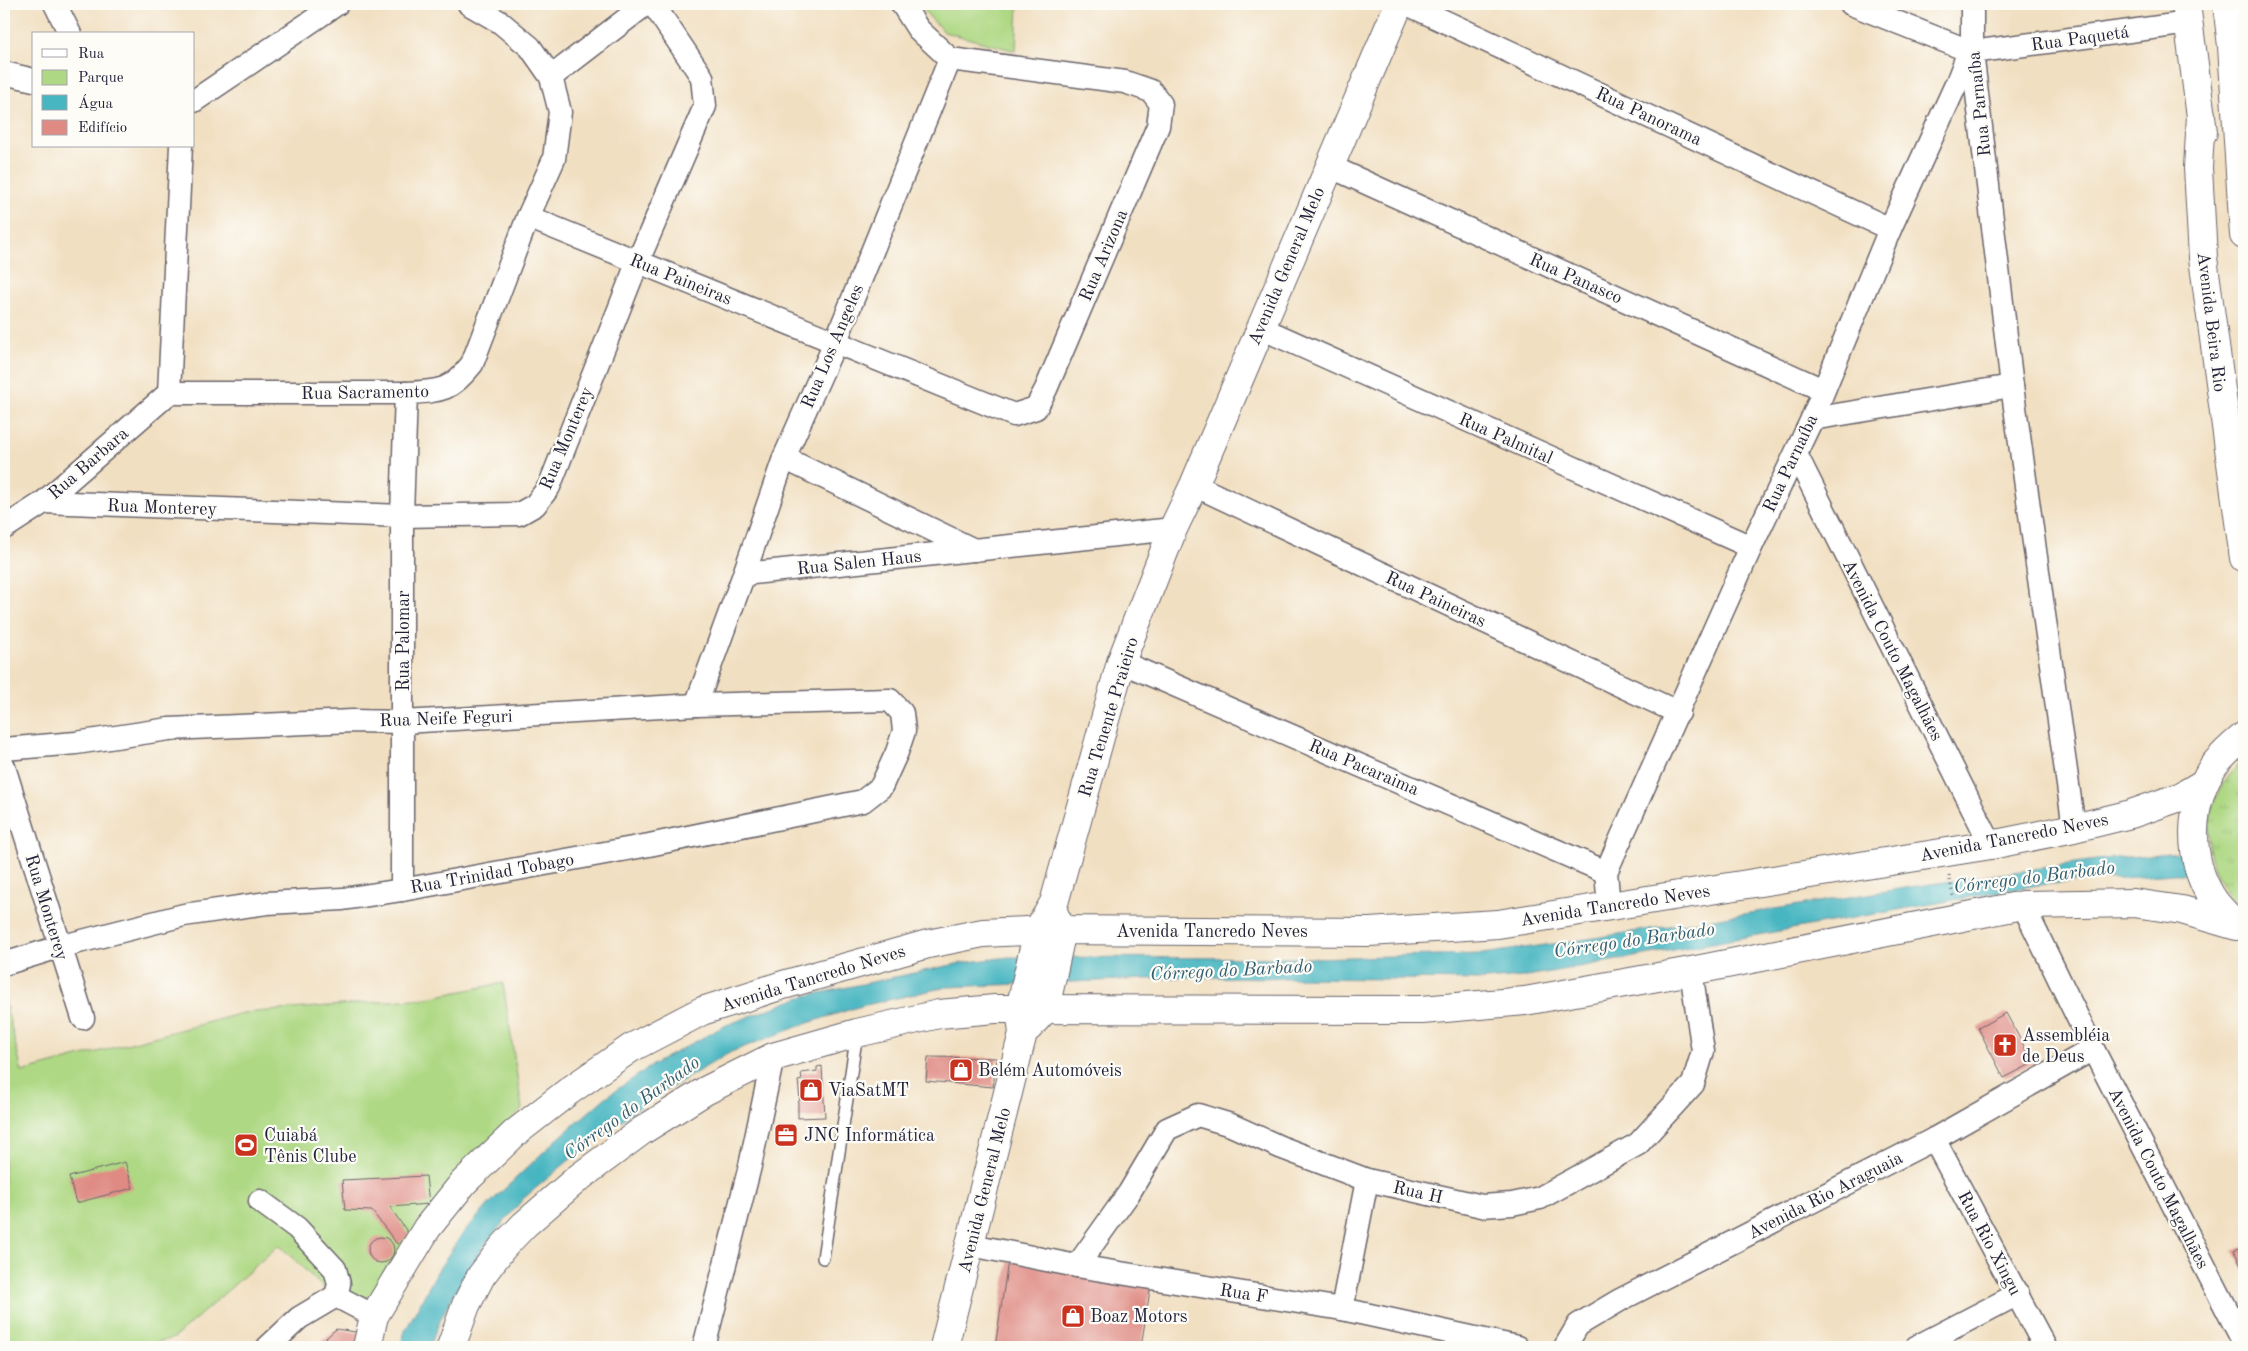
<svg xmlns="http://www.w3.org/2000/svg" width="2248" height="1351" viewBox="0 0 2248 1351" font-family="'Old Standard TT',serif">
<defs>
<pattern id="grass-tufts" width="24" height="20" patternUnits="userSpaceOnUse" patternTransform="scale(1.25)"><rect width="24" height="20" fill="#aed883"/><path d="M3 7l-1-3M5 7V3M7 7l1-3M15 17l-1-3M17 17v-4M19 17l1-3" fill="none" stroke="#95b972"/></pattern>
</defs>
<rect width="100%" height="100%" fill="#fdfcf7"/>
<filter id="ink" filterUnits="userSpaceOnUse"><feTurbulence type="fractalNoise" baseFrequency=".02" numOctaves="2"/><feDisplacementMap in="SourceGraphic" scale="10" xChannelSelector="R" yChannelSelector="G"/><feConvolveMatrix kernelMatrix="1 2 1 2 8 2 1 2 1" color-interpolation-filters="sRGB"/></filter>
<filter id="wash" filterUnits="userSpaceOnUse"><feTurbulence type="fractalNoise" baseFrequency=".0096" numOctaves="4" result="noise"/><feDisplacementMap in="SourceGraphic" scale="20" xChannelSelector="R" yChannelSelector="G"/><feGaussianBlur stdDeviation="1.12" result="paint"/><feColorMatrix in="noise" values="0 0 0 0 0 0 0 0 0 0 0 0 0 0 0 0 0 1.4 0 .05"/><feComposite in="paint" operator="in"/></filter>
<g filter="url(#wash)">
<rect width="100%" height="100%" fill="#f1dfc1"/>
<path fill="url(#grass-tufts)" stroke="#687d5f" d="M 2244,759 L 2244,913 C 2197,870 2196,802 2244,759 Z"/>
<g fill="#aed883" stroke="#687d5f">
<path d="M 920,4 L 1018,4 L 1016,51 L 944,32 L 927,14 Z"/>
<path d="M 503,983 L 522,1109 L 455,1180 L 383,1272 L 380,1299 L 328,1292 L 279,1245 L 174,1338 L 139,1347 L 4,1347 L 4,996 L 22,1072 L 243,1013 L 427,998 Z"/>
</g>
<path fill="#47b6c1" stroke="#346c7e" d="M 2180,852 L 2186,874 L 2173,874 L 2038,885 L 1522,977 L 1486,980 L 1196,977 L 947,987 L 861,1006 L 802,1025 L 731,1052 L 646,1102 L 573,1157 L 524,1198 L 487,1242 L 463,1278 L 443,1314 L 429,1347 L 400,1347 L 405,1331 L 437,1272 L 462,1234 L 493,1200 L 553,1143 L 606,1097 L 656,1063 L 724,1026 L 801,997 L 961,963 L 1008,957 L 1306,958 L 1482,954 L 1594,938 L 1924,885 L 2096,860 Z"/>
<g id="blocks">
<g fill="#df8b84">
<path d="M 2006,1013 L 2033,1063 L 2004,1078 L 1978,1028 Z"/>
<path d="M 928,1057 L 997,1058 L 993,1087 L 926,1081 Z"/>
<path d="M 822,1066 L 825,1117 L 798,1118 L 798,1102 L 800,1100 L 798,1081 L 802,1080 L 801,1073 L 817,1071 L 817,1067 Z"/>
<path d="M 125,1162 L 133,1188 L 76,1203 L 69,1177 Z"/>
<path d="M 426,1176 L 429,1204 L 390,1207 L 410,1236 L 397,1244 L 372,1211 L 345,1210 L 342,1180 Z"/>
<circle cx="381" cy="1250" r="13"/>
<path d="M 2244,1247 L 2244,1271 L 2234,1251 Z"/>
<path d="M 1008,1261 L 1151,1284 L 1141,1347 L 995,1347 Z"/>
<path d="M 336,1329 L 362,1333 L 356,1347 L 316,1347 Z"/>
</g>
</g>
</g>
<g filter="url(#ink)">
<use href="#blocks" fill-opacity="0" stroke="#6a646a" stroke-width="1"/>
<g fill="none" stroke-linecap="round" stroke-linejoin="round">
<g stroke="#6a646a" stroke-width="14">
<path id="service" d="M 823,1258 L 857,1033"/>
</g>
<g stroke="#6a646a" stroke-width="25">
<g id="minor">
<path d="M 55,4 L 70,34"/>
<path d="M 1407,4 L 1890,229"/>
<path d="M 1851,4 L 1972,52 L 2189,23"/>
<path d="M 1972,4 L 1972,52 L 2012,386 L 2074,828"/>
<path d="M 4,73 L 34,80"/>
<path d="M 551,77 L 646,4"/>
<path d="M 194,101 L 337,4"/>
<path d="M 181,146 L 169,393 L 406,393 C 440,391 450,392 472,364 L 528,217 L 554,159 L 560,112 L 551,77 L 530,47 L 500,22 L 469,4"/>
<path d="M 1329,166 L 1823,390"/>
<path d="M 528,217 L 1014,415 L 1036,408 L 1046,389 L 1158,126 L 1161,104 L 1151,91 L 1125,82 L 950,59"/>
<path d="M 1261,328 L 1751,547"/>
<path d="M 1812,419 L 2012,386"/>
<path d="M 1796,454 L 1991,845"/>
<path d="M 784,458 L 974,550"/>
<path d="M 1194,485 L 1679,713"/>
<path d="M 44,502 L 402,516 L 519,514 L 535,505 L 549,487 L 638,261 L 705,106 L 702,77 L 653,4"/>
<path d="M 4,528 L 44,502 L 169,393"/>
<path d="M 744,574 L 1173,529"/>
<path d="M 1121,662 L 1606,872"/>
<path d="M 696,705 L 744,574 L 784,458 L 835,343 L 950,59 L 918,29 L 902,4"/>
<path d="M 4,749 L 76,743 L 169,729 L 353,721 L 403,722 L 696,705 L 890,700 L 902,713 L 904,731 L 897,752 L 881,787 L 863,801 L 649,845 L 402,890 L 343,899 L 267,903 L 184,915 L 59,947 L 4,964"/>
<path d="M 4,767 L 83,1018"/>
<path d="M 402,890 L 402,516 L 406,393"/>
<path d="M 2023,905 L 2093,1049 L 2244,1343"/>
<path d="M 1609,907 L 1606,872 L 1751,547 L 1812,419 L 1890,229 L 1958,80 L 1969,51"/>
<path d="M 1934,1139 L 2045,1347"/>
<path d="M 260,1201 L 297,1228 L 335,1269 L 339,1284 L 336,1296"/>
<path d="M 971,1245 L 1077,1266 L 1342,1309 L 1517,1347"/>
<path d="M 1077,1266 L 1129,1193 L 1167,1129 L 1198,1115 L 1231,1125 L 1280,1147 L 1367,1180 L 1482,1206 L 1512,1204 L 1540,1198 L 1638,1144 L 1693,1084 L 1703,1051 L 1691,971"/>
<path d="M 1342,1309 L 1367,1180"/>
<path d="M 268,1347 L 299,1318 L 336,1296 L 374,1316"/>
<path d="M 704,1347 L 750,1166 L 773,1057"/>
<path d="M 1565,1347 L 1578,1325 L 1620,1300 L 1934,1139 L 2093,1049"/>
<path d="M 1916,1347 L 2018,1294"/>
</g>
</g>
<g stroke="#6a646a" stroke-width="30">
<g id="secondary">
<path d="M 1029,1027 L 1045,1009 L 1062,930 L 1052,910"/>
<path d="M 944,1347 L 1023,1033 L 1020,1009 L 1038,930 L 1054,903 L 1121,662 L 1173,529 L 1194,485 L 1399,4"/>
</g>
</g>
<g stroke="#6a646a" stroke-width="30">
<g id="primary">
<path d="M 2186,4 L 2203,132"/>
<path d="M 2227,4 L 2232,46 L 2244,235"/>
<path d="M 2201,115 L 2198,168 L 2203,258 L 2244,558"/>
<path d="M 2236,925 C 2228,916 2217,907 2211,896 C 2187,857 2189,803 2214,765 C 2223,754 2233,745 2244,736"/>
<path d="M 367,1347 L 374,1316 L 427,1228 L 464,1182 L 515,1133 L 569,1091 L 631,1048 L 702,1011 L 783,985 L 928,944 L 983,933 L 1048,930 L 1369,932 L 1498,924 L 1991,845 L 2074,828 L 2131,814 L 2180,797 L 2204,783"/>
<path d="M 451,1347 L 466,1305 L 481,1276 L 503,1247 L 524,1225 L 577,1179 L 643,1130 L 705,1091 L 773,1057 L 857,1033 L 939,1014 L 995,1009 L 1422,1010 L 1525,1001 L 1691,971 L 2023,905 L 2134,903 L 2182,910 L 2237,926"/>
</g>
</g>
<g stroke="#6a646a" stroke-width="3" stroke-dasharray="1 4" stroke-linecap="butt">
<path d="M 1949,875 L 1953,896"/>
<path d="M 391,1343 L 392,1342 L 408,1347"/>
</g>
<use href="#service" stroke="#fff" stroke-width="11"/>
<use href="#minor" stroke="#fff" stroke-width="22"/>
<use href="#secondary" stroke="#fff" stroke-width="28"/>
<use href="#primary" stroke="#fff" stroke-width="28"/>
</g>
</g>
<defs>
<g id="church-square" transform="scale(1.25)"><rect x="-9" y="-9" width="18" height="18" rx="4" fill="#c8321e" stroke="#fdfcf7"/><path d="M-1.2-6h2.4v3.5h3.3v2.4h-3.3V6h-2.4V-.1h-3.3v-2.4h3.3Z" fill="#fff"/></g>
<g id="shop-square" transform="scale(1.25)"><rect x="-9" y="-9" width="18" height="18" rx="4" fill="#c8321e" stroke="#fdfcf7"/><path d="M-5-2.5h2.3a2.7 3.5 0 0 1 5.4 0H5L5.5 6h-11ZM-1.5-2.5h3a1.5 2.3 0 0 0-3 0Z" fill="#fff"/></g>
<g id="office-square" transform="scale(1.25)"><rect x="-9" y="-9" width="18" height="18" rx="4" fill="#c8321e" stroke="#fdfcf7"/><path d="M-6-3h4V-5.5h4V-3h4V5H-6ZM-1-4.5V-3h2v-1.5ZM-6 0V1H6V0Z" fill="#fff"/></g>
<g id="stadium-square" transform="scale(1.25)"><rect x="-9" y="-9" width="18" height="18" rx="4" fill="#c8321e" stroke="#fdfcf7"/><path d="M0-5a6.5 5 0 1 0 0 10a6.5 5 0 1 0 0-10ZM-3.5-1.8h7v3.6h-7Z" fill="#fff"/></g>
</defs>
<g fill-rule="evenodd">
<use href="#church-square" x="2005" y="1045"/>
<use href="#shop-square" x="961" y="1070"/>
<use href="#shop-square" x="811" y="1090"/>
<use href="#office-square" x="786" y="1135"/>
<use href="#stadium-square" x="246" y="1145"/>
<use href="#shop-square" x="1073" y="1316"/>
</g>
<g text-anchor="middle" stroke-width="4.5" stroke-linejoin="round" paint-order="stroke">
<g font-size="18" fill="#22223b" stroke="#fdfcf7">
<text transform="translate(2080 38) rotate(-8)" y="6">Rua Paquetá</text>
<text transform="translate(1979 104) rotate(-96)" y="6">Rua Parnaíba</text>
<text transform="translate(1649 116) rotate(25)" y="6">Rua Panorama</text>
<text transform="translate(1103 255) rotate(-67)" y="6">Rua Arizona</text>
<text transform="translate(1286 266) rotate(-67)" y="6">Avenida General Melo</text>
<text transform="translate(1576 278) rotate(24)" y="6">Rua Panasco</text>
<text transform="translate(681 279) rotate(22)" y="6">Rua Paineiras</text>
<text transform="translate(2212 322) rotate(83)" y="6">Avenida Beira Rio</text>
<text transform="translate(832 346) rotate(-67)" y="6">Rua Los Angeles</text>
<text transform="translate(365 392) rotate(-1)" y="6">Rua Sacramento</text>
<text transform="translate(566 438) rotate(-67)" y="6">Rua Monterey</text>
<text transform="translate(1506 438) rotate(24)" y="6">Rua Palmital</text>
<text transform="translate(88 463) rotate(-41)" y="6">Rua Barbara</text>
<text transform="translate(1790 463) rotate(-65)" y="6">Rua Parnaíba</text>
<text transform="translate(162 507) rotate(2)" y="6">Rua Monterey</text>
<text transform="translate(859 562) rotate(-6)" y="6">Rua Salen Haus</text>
<text transform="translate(1436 599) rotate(25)" y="6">Rua Paineiras</text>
<text transform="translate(403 641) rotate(-90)" y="6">Rua Palomar</text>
<text transform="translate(1893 650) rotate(63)" y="6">Avenida Couto Magalhães</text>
<text transform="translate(1108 717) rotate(-73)" y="6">Rua Tenente Praieiro</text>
<text transform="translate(446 718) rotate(-2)" y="6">Rua Neife Feguri</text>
<text transform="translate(1364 767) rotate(23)" y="6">Rua Pacaraima</text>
<text transform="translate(2014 837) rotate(-11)" y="6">Avenida Tancredo Neves</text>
<text transform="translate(492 873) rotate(-10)" y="6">Rua Trinidad Tobago</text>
<text transform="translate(1615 905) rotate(-9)" y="6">Avenida Tancredo Neves</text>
<text transform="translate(47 907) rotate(73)" y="6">Rua Monterey</text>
<text x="1212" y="937">Avenida Tancredo Neves</text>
<text transform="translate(813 978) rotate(-17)" y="6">Avenida Tancredo Neves</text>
<text transform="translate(2159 1178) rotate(63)" y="6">Avenida Couto Magalhães</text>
<text transform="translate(984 1190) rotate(-76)" y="6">Avenida General Melo</text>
<text transform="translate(1418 1192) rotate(13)" y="6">Rua H</text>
<text transform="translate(1825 1195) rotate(-27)" y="6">Avenida Rio Araguaia</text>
<text transform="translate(1990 1243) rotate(62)" y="6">Rua Rio Xingu</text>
<text transform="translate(1244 1293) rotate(9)" y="6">Rua F</text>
</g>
<g font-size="18" fill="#22223b" stroke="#fdfcf7" text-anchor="start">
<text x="2022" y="1041">Assembléia<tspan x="2022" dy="21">de Deus</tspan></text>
<text x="978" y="1076">Belém Automóveis</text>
<text x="828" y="1096">ViaSatMT</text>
<text x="264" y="1141">Cuiabá<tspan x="264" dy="21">Tênis Clube</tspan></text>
<text x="804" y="1141">JNC Informática</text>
<text x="1090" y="1322">Boaz Motors</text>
</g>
<g font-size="19" font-style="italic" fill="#315d71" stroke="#fdfcf7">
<text transform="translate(2034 876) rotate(-7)" y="7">Córrego do Barbado</text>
<text transform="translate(1634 939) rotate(-8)" y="7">Córrego do Barbado</text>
<text transform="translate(1231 969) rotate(-3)" y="7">Córrego do Barbado</text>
<text transform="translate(631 1107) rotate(-36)" y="7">Córrego do Barbado</text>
</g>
</g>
<rect width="2248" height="1351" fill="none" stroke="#fdfcf7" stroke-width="20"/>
<rect x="32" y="32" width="162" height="115" fill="#fdfcf7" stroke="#a5a5ac"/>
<rect x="42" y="49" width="25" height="8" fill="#ffffff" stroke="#a5a5ac"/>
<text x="78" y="58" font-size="15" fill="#22223b">Rua</text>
<rect x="42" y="70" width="25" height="15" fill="#aed883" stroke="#a5a5ac"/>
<text x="78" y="82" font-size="15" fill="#22223b">Parque</text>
<rect x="42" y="95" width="25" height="15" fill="#47b6c1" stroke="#a5a5ac"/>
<text x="78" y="108" font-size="15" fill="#22223b">Água</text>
<rect x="42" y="120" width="25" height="15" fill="#df8b84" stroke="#a5a5ac"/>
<text x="78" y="132" font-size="15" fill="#22223b">Edifício</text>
</svg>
